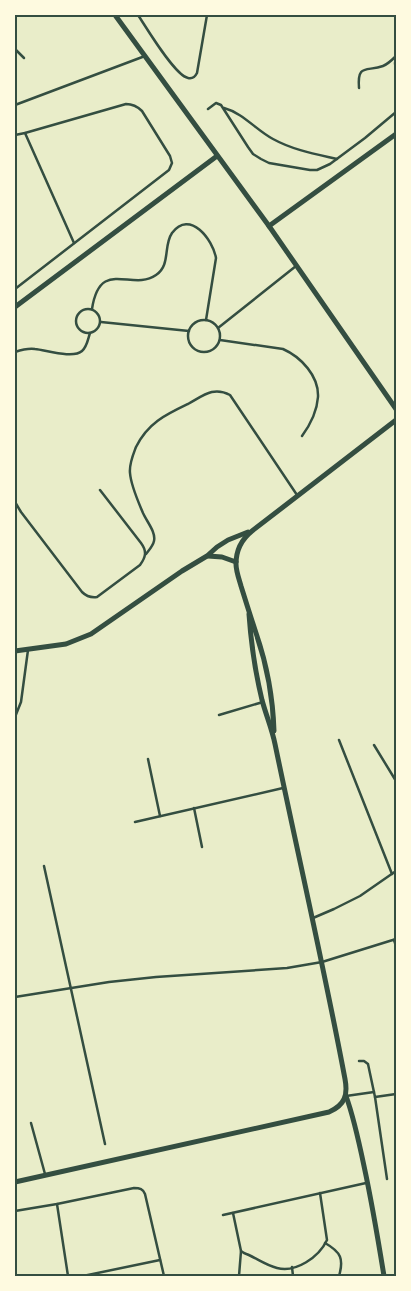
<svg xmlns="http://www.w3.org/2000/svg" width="411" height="1291" viewBox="0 0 411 1291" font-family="Helvetica,sans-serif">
<rect width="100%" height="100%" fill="#e9edc9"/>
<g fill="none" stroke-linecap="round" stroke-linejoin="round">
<g stroke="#344e41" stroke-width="2.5">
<path d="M 138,15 C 146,27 175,76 188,78 C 192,79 195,77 197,73 L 207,15"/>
<path d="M 15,49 L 24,58"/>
<path d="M 396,58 L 395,63 L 396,73"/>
<path d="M 359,88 C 357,63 367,72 383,66 C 388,64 392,60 396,56"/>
<path d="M 15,105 L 145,56"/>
<path d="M 224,108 C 243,113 256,130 273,139 C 293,150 315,154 337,159"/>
<path d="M 208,109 L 216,103 L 221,105 L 248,147 L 253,154 L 261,159 L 269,163 L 310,170 L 317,170 L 330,164 L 365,138 L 396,112"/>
<path d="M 25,133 L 74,243"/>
<path d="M 15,135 L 25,133 L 126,104 C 133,104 137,106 142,111 L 170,156 L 172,163 L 169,170 L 15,289"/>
<path d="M 92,309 C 100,257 132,292 156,275 C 171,265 163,246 172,233 C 190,209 213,240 216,258 L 206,320"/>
<circle cx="88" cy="321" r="12"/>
<circle cx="204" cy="336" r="16"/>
<path d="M 101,322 L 189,331"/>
<path d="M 218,328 L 296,266"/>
<path d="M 220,340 L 283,349 C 301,357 319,376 318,397 C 317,411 310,425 302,436"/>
<path d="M 15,352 C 21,350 28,348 35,349 C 46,350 73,359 82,351 C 87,347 88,339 90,333"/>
<path d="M 15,502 L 21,512 L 82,592 C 86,596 90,598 97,597 L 140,565 C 146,557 147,551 141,543 L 100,490"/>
<path d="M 146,554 C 149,550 153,546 154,541 C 156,532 147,522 143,513 C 138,501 131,486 130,473 C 129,464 133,455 136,447 C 148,423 165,415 188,404 C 203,396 213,386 230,395 L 297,495"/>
<path d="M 219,715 L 263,702"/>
<path d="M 15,717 L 21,702 L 28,650"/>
<path d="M 339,740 L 392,874"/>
<path d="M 374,745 L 396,781"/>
<path d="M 148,759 L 160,816"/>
<path d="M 194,808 L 202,847"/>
<path d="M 135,822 L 283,788"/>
<path d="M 44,866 L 105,1144"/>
<path d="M 313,918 L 334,909 L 360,896 L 396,871"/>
<path d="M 394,940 L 396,946"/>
<path d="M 15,997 L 109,982 L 156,977 L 287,968 L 322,962 L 396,939"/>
<path d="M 359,1061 L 364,1061 L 368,1064 L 375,1097 L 387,1179"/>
<path d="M 346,1096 L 374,1092"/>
<path d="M 375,1097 L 396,1094"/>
<path d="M 31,1123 L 45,1174"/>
<path d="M 57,1204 L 68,1276"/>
<path d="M 15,1211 L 57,1204 L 134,1188 C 140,1188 143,1189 145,1194 L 164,1276"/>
<path d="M 233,1213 L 241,1251 L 244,1253 C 255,1257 265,1265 277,1268 C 296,1273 319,1257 327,1240 L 320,1193"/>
<path d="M 223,1215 L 366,1183"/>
<path d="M 325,1243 C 341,1252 344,1259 339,1276"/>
<path d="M 292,1267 L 293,1276"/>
<path d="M 83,1276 L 160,1260"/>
<path d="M 239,1276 L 241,1251"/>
</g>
<g stroke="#344e41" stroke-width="5">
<path d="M 115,15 L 269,226 L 396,409"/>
<path d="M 269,226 L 396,134"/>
<path d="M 15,307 L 217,156"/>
<path d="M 208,556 L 222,557 L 236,562"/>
<path d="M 15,651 L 66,644 L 91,634 L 182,571 L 207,556 L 217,547 L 228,540 L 248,532"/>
<path d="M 274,731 C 273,698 267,665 256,633 C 251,618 246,602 241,586 C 239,579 236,571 236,564 C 236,550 242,539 252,531 L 396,420"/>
<path d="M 346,1096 C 354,1118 359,1142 364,1166 C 372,1203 378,1239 384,1276"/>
<path d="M 15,1182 L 329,1112 C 345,1105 348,1095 345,1079 C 324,967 298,855 275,744 C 272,729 266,715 262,700 C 255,671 251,643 249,614"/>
</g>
</g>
<rect width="411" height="1291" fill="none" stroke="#fefae0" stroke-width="32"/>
<rect x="16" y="16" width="379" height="1259" fill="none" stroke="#344e41" stroke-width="2"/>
</svg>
